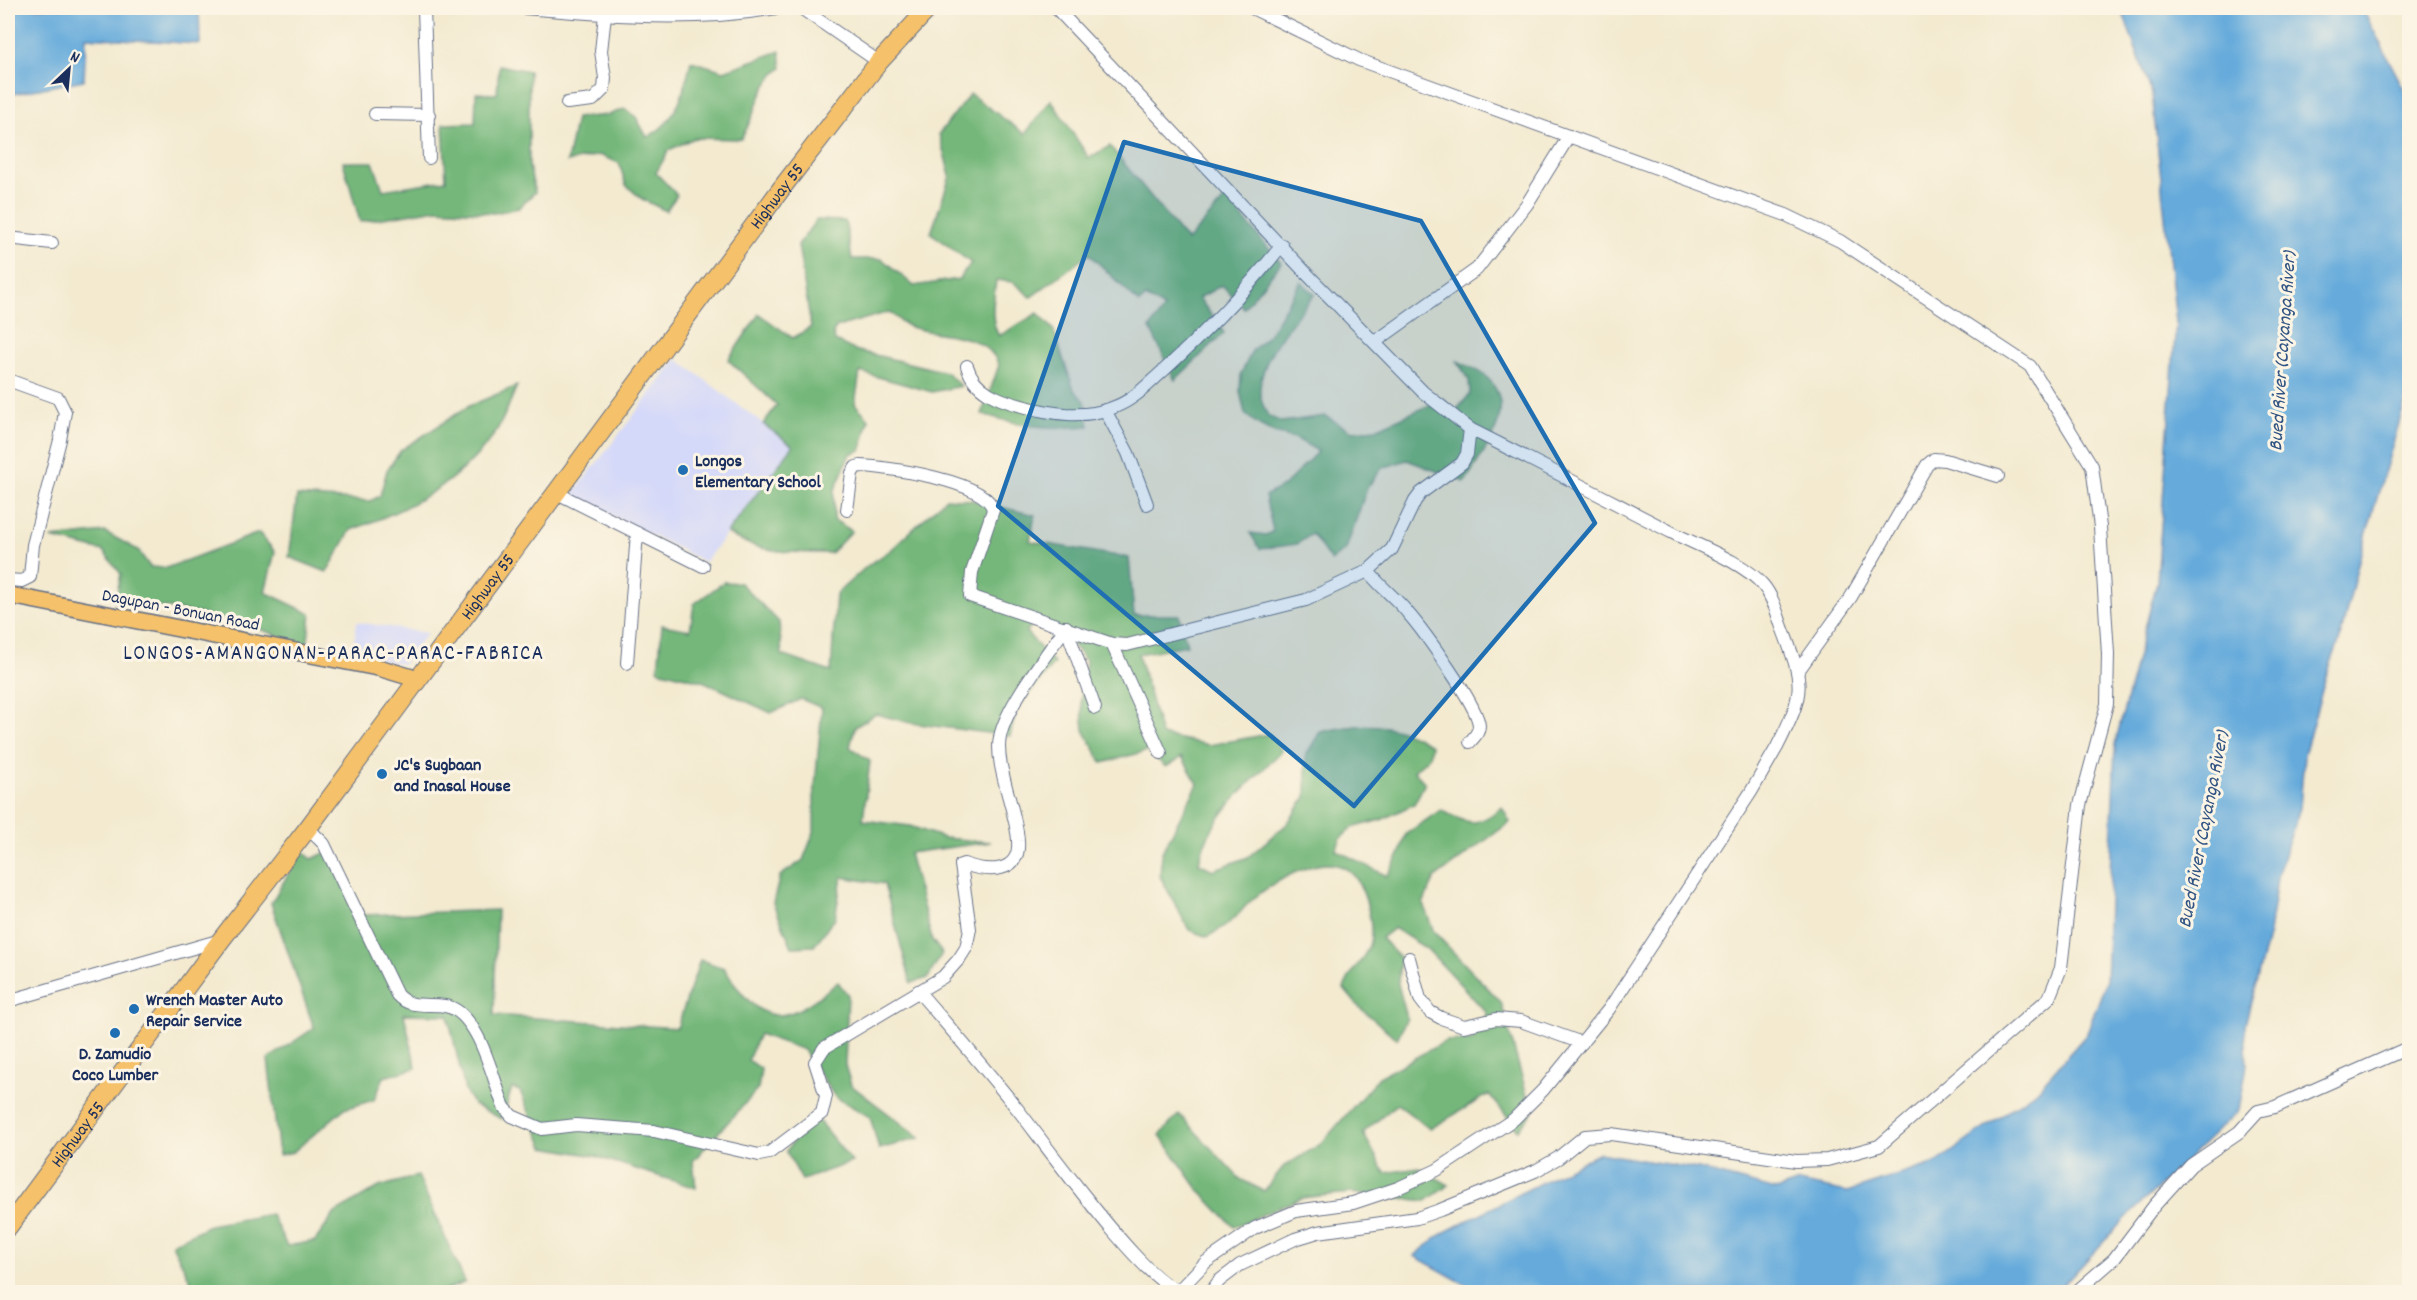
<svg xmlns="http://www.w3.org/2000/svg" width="2417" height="1300" viewBox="0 0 2417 1300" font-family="Dekko,sans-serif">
<rect width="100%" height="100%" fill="#fcf5e5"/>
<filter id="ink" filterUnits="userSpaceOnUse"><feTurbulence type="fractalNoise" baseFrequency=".0167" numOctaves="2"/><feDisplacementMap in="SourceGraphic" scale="12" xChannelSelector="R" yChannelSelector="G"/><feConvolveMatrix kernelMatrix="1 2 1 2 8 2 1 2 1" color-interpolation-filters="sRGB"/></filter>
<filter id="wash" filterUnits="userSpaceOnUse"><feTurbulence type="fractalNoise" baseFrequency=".008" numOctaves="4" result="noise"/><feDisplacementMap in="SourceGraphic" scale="24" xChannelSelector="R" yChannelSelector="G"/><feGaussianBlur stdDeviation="1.35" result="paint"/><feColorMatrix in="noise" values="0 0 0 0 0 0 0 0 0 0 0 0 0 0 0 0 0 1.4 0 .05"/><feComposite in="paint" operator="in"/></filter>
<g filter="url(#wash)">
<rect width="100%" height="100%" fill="#f3ead0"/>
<g fill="#d4d8f9">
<path d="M 677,359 L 793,446 L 705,562 L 572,495 Z"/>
<path d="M 357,622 L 427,633 L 403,664 L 352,656 Z"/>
</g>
<g fill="#74b77a" stroke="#48736c" stroke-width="1.5">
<path d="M 780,51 L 782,68 C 758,85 757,114 741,139 L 694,138 L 669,150 L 656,173 L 677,195 L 666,211 L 642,199 L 626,185 L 619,163 L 599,155 L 567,162 L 576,118 L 608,115 L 624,109 L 636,117 L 647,137 C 677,123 684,92 691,61 L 724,71 Z"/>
<path d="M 499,65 L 529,71 L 529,166 L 535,192 L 519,208 L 494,213 L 437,209 L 360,222 L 343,162 L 373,162 L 383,190 L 446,180 L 443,124 L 475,123 L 476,93 L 497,94 Z"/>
<path d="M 970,94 L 1025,134 L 1051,100 L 1089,158 L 1110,146 L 1187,241 L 1226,198 L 1281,263 L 1244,308 L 1222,285 L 1199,298 L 1224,333 L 1175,380 L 1150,328 L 1164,308 L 1146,297 L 1139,303 L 1089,254 L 1031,297 L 1013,282 L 996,280 C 994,299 989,319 999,336 L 1038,313 L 1053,329 L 1074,390 L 1085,401 L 1089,426 C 1045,430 1023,426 982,414 L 999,365 C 985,329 937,338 908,326 C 902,323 895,316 889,312 L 837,327 L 833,333 L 835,341 L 854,350 L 946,372 L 961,386 L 932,392 L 860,372 L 855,404 L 869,419 L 861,450 L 850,454 L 834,492 L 834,520 L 852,531 L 831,553 C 794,553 759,554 727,533 L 793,446 L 763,424 L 777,405 L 728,360 L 759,314 L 793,338 L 811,327 L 798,245 L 816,220 L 845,221 L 852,259 L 882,259 L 914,286 L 959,279 L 971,263 L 931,233 L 950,176 L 939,134 Z"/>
<path d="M 1301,282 L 1315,294 C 1293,321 1259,357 1260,394 C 1261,402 1265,410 1268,416 L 1281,422 L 1325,416 L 1352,431 L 1376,429 L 1443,399 L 1454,413 L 1470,394 L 1469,380 L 1457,361 C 1465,365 1476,369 1483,374 C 1523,407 1484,449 1465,482 L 1407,460 L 1382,468 L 1367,488 L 1346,549 L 1331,561 L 1312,534 L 1297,544 L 1260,549 L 1250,533 L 1266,535 L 1273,531 L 1265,496 L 1285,485 L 1318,451 L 1295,438 L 1274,433 L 1256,423 L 1245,414 L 1240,391 L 1241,374 L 1252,351 L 1270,333 Z"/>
<path d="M 517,386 C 510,402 503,422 493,436 C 457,485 407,510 351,530 L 327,572 L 289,557 L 297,496 L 370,501 L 380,496 L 387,470 L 401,450 L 469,406 Z"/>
<path d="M 946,498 L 971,500 L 1035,515 L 1030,541 L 1129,558 L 1134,615 L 1179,615 L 1187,645 L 1138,654 L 1161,735 L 1209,745 L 1269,734 L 1282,751 C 1250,783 1208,817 1199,863 L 1213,870 L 1248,857 L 1287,824 L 1306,797 L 1306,755 L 1320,732 C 1362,722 1393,721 1431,745 L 1429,757 L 1414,771 L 1425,783 L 1414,804 L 1381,820 L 1352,828 L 1341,838 L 1336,850 L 1387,876 L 1400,853 L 1406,834 L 1441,810 C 1469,825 1477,828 1502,807 L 1510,822 L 1435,878 L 1423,904 L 1434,932 L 1501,1002 L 1532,1113 L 1518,1130 L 1489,1094 L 1430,1129 L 1397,1104 L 1363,1133 L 1385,1173 L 1419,1168 L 1449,1185 L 1426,1201 L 1350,1193 L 1301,1198 L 1234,1227 L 1198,1189 L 1160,1135 L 1179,1114 L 1240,1179 L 1264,1191 L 1283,1167 L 1321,1144 L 1379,1077 L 1446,1041 L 1473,1040 L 1487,1013 L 1427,949 L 1394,928 L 1381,938 L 1400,958 L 1398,984 L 1407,1018 L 1397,1039 L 1359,1007 L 1344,989 C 1349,970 1369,957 1371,937 C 1372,918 1366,895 1357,880 C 1334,843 1276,880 1253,899 C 1244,906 1239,916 1230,922 C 1223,928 1215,932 1207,937 L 1189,930 L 1160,876 L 1162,852 L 1198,784 L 1182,757 L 1166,767 L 1147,751 L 1102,763 L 1084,730 L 1081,700 L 1086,661 L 1060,629 L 1035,622 L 1026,632 L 1054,663 L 1017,709 L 1010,736 L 911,723 L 876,714 L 855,727 L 850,747 L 870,761 L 863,820 L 910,826 L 944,838 L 991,842 L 909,853 L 932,940 L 942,953 L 928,978 L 911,983 L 884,884 L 842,877 L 835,918 L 814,946 L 792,947 L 773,903 L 780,876 L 803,860 L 814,832 L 814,798 L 822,708 L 801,699 L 771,713 L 705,682 L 658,670 L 662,625 L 690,630 L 694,604 L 724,582 L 740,583 L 779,622 L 782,655 L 831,672 L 836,594 L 867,566 L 891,550 Z"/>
<path d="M 105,532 L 138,550 L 150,567 L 166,568 L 259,533 L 275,552 L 265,592 L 311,614 L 307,648 C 245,619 182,608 115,602 L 121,574 L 103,551 L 51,538 Z"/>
<path d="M 333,849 L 363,915 L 497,910 L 494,1015 L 677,1028 L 700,960 L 724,968 C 764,1031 784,1026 838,982 L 848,995 L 845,1065 L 851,1085 L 920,1138 L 879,1149 L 870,1117 L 835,1097 L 804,1050 L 759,1034 L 748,1060 L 761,1069 L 758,1089 L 693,1161 L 696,1188 L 595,1156 L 544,1147 L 520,1091 L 512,1088 L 502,1119 L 474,1105 L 465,1091 L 448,1015 L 404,1014 L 416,1068 L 384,1077 L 374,1100 L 344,1109 L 293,1152 L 279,1155 L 268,1059 L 314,1028 L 271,903 L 302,851 L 312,859 Z"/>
<path d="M 813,1114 L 852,1162 L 802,1180 L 786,1151 Z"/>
<path d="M 418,1176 L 465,1282 L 442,1292 L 196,1292 L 172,1244 L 209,1225 L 271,1214 L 287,1246 L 315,1241 L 335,1213 L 379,1187 Z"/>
</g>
<g fill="#65aadb" stroke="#406c9c" stroke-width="1.5">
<path d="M 8,8 L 199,8 L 200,44 L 86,37 L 84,80 L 8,95 Z"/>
<path d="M 2121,8 L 2362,8 L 2409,99 L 2409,389 L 2360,556 L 2339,642 L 2326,676 L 2304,755 L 2300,808 L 2278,873 L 2269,933 L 2245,1025 L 2247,1064 L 2239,1110 L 2123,1221 L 2057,1292 L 1479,1292 L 1414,1256 L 1443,1233 L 1599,1153 L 1698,1169 L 1776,1190 L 1799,1182 L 1847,1192 L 1936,1163 L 2036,1091 L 2086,1035 L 2106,982 L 2115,744 L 2157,582 L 2176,322 L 2152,94 Z"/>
</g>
</g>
<g filter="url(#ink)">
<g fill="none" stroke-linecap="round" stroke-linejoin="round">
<g stroke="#677086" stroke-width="14">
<g id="minor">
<path d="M 424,8 L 429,158"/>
<path d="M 523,8 C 607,15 692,23 776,8"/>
<path d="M 801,8 L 879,62"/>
<path d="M 567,103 L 593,100 L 604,89 L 605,78 L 601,51 L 605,15"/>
<path d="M 375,114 L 429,115"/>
<path d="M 8,238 L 52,243"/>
<path d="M 1375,342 L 1477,269 L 1527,204 L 1569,136"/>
<path d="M 967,366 C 974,391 999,400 1022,406 C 1052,414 1083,419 1112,408 C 1133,401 1147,385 1163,371 C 1208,330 1244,293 1282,245"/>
<path d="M 8,380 L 58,398 L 65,412 L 60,440 L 33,545 L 30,577 L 22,581 L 8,580"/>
<path d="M 1105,410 L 1128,453 L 1147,504"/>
<path d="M 555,492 L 703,566"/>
<path d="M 847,510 L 852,473 L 856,467 L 861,466 C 886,467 989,481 993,510 L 972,572 L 970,596 L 1112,644 L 1127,645 L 1306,600 L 1368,571 L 1392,549 L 1415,501 L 1421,493 L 1462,463 L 1467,454 L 1470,429"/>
<path d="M 1368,571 C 1381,588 1395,597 1407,612 C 1422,629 1479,707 1479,726 C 1479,733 1474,737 1470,742"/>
<path d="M 1066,627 L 1095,708"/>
<path d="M 1112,644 L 1161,753"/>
<path d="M 627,663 L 637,533"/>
<path d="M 1798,671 L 1851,597 L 1927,465 L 1934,459 L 1945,460 L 1998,476"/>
<path d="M 308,828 L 324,844 L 397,995 C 410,1009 428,1003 445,1006 C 479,1011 493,1080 504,1107 L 512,1116 L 542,1129 L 576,1125 L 654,1131 L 759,1155 L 769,1153 L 822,1113 L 826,1096 L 815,1062 L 824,1048 L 943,977 L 959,959 L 966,948 L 970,929 L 961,865 L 964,864 C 986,872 1021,875 1018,841 C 1017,813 994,764 1000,737 C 1006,706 1047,654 1066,627"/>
<path d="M 1409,958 L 1420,999 L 1430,1012 L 1441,1018 L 1464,1026 L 1496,1019 L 1521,1021 L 1582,1043"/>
<path d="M 918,991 C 951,1029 984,1067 1015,1106 C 1038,1134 1151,1293 1180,1289 L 1206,1262 L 1255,1228 L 1296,1211 L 1353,1203 L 1398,1188 L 1437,1170 L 1514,1119 L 1543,1090 L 1609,1009 L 1751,792 L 1777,747 C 1806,690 1804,685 1782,627 C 1777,613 1773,597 1763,585 C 1745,563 1699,546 1673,533 C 1605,498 1538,463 1470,429 L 1423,392 L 1306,273 L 1056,8"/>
<path d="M 8,1001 L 221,940"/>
<path d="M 1211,1292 L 1219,1281 L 1240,1265 L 1295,1239 L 1318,1232 L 1417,1218 L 1440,1210 L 1535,1171 L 1558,1158 L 1585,1136 L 1611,1134 L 1796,1161 L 1827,1160 L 1879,1146 L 2049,998 L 2061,968 L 2080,805 L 2107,704 L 2108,654 L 2100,527 L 2092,466 L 2030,366 L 1840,241 L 1786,215 L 1359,60 L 1252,8"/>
<path d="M 2076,1292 L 2114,1259 L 2154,1206 L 2191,1165 L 2239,1132 L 2258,1111 L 2275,1107 L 2410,1047"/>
</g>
</g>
<g stroke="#677086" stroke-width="19">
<path id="major" d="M 8,595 L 380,668 L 417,679"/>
</g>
<g stroke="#677086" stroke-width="20">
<g id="highway">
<path id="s1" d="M 8,1227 L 221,940 L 308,828 L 784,185 L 879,62 L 929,8"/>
</g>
</g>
<use href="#minor" stroke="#fff" stroke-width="12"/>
<use href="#major" stroke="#f5c16b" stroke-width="16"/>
<use href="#highway" stroke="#f5c16b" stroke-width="18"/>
</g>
</g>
<path fill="#1f6fb2" fill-opacity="0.2" stroke="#1f6fb2" stroke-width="4.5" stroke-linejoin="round" d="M 1124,142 L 1421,221 L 1595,523 L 1354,806 L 998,506 Z"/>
<g fill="#1f6fb2" stroke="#fcf5e5" stroke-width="2">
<circle cx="683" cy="470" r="6"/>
<circle cx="382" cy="774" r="6"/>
<circle cx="134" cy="1009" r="6"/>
<circle cx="115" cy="1033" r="6"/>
</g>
<g text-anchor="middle" stroke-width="6" stroke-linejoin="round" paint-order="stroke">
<g font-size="18" fill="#1b2f5e" stroke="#fcf5e5">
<text dy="6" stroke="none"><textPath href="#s1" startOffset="1286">Highway 55</textPath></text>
<text dy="6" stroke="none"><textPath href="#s1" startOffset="800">Highway 55</textPath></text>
<text transform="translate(181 609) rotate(11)" y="6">Dagupan - Bonuan Road</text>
<text dy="6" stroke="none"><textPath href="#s1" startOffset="116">Highway 55</textPath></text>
</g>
<g font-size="18" font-weight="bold" fill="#1b2f5e" stroke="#fcf5e5" text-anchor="start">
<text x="695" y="466">Longos<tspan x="695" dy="21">Elementary School</tspan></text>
<text x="394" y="770">JC's Sugbaan<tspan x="394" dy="21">and Inasal House</tspan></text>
<text x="146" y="1005">Wrench Master Auto<tspan x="146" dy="21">Repair Service</tspan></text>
<text x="115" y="1059" text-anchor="middle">D. Zamudio<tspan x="115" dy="21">Coco Lumber</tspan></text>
</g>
<g font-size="20" font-style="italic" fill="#315484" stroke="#fcf5e5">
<text transform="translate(2281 351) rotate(-86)" y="7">Bued River (Cayanga River)</text>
<text transform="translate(2202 829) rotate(-79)" y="7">Bued River (Cayanga River)</text>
</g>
<g font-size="21" letter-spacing="1.5" fill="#1b2f5e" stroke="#fcf5e5">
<text x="334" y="659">LONGOS-AMANGONAN-PARAC‑PARAC-FABRICA</text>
</g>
</g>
<rect width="2417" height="1300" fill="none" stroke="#fcf5e5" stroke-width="30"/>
<g transform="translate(69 69) rotate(26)" stroke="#fcf5e5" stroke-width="4.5" paint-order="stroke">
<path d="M0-4.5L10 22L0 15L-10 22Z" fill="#1b2f5e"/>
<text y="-9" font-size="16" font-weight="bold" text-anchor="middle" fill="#1b2f5e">N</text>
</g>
</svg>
